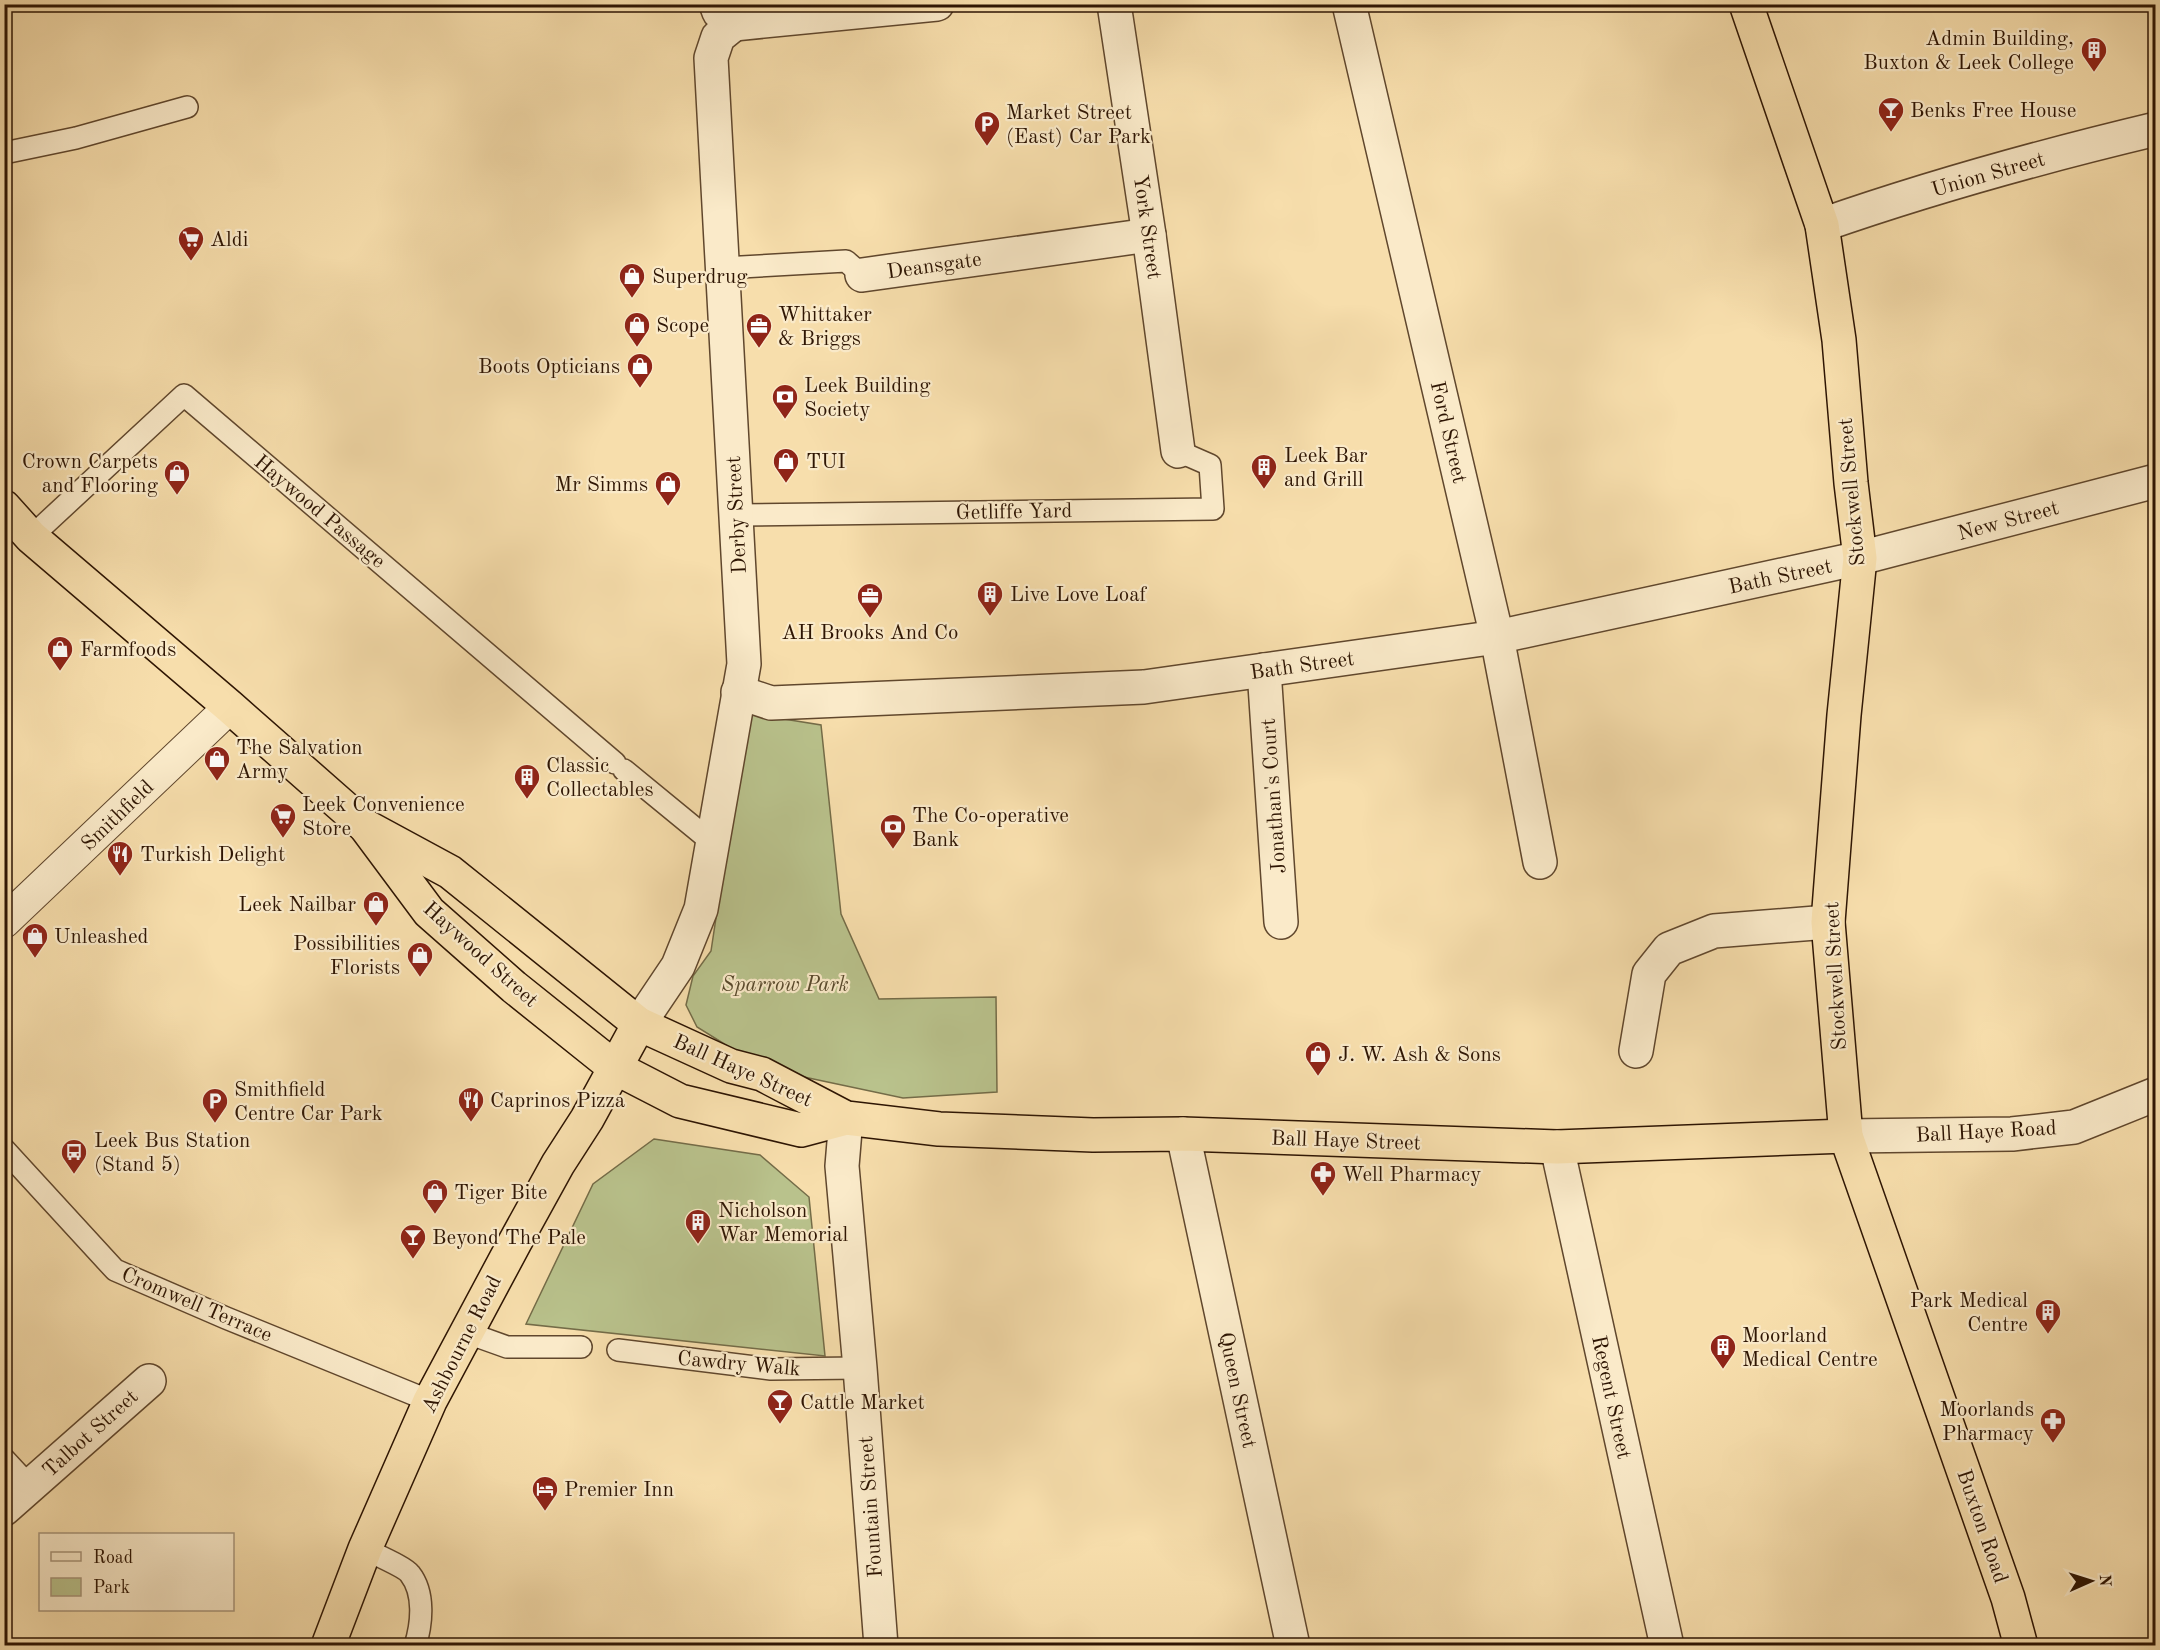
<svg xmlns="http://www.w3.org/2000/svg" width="2160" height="1650" viewBox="0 0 2160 1650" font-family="'Old Standard TT',serif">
<rect width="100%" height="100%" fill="#f7deac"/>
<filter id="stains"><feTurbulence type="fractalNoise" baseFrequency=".00333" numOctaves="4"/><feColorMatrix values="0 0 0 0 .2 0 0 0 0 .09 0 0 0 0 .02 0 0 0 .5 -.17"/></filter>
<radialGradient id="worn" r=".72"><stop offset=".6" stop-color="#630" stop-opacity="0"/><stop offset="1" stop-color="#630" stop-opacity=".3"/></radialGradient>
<g fill="#b9c28c" stroke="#746c48" stroke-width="1.5">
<path d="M 747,713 L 821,725 L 841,914 L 879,999 L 996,997 L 997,1092 L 903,1098 L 804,1077 L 734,1050 L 697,1027 L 686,1005 L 693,976 L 711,951 Z"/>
<path d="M 654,1139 L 760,1155 L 809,1197 L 825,1356 L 526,1324 L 593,1184 Z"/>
</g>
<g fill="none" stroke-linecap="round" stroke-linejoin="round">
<g stroke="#60472d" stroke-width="24">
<g id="service">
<path d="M 4,153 L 76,138 L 187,107"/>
<path d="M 723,268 L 846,261 L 862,275"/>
<path d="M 736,515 L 1213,509 L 1210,465 L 1178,451"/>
<path d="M 31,537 L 184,395 L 615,763"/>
<path d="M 624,770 L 713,843"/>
<path d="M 4,1149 L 115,1270 L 226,1318 L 430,1401"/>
<path d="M 465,1332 L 507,1347 L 581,1347"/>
<path d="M 618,1350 L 771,1369 L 860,1368"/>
<path d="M 4,1459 L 30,1487"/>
<path d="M 365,1549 C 374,1554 405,1567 410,1574 C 425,1593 422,1624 415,1646"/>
</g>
</g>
<g stroke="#60472d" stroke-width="34">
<path id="pedestrian" d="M 4,922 L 230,707"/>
</g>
<g stroke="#60472d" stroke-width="36">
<g id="minor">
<path d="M 1114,4 L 1149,235 L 1178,451"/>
<path d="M 1349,4 L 1497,637 L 1540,862"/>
<path d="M 1822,225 C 1931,187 2043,156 2156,129"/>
<path d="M 862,275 L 1149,235"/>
<path d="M 1860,558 L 2156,481"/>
<path d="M 1264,670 L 1281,922"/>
<path d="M 1636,1051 L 1649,974 L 1669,949 L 1714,931 L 1828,922"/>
<path d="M 846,1118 L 842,1166 L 860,1368 L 881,1646"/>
<path d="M 1183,1134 L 1293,1646"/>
<path d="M 1557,1147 L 1667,1646"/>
<path d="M 4,1509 L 149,1381"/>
</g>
</g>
<g stroke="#60472d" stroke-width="36">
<g id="tertiary">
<path d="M 716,4 L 719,12 L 734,24"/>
<path d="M 734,24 L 937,4"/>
<path d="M 738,692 L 771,703 L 1144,687 L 1497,637 L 1860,558"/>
<path d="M 639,1024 L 678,966 L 701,909 L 744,664 L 711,58 L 718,37 L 734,24"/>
<path d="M 1846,1136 L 2012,1134 L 2074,1127 L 2156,1094"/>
</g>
</g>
<g stroke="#2e1503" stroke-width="36">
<g id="trunk">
<path d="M 1746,4 L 1822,225 L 1839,340 L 1851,483 L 1860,558 L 1844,715 L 1828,922 L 1846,1136 L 2008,1598 L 2021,1646"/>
<path d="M 4,507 L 31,537 L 230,707 L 365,826 L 429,912 L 514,987 L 614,1067 L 680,1101 L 801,1130 L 846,1118"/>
<path d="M 365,826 L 450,872 L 639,1024 L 731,1066 L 762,1074 L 846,1118 L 939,1129 L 1093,1135 L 1183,1134 L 1557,1147 L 1846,1136"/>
<path d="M 328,1646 L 365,1549 L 430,1401 L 515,1242 L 558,1164 L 587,1119 L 639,1024"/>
</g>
</g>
<use href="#service" stroke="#faeac9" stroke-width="21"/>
<use href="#pedestrian" stroke="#faeac9" stroke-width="32"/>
<use href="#minor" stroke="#faeac9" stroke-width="33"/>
<use href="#tertiary" stroke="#faeac9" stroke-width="33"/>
<use href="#trunk" stroke="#f7deac" stroke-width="33"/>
</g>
<defs>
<g id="building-pin" transform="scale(1.35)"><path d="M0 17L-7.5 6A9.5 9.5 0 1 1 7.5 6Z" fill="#8f2418" stroke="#faeac9"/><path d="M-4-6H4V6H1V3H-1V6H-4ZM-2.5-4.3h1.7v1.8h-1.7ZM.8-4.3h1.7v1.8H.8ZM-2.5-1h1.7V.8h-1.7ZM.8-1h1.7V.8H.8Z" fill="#fff"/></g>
<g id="bar-pin" transform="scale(1.35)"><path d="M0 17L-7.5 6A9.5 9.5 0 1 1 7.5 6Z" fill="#8f2418" stroke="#faeac9"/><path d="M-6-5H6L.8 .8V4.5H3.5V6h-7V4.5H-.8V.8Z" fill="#fff"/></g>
<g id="parking-pin" transform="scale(1.35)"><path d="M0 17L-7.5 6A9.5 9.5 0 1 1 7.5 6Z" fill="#8f2418" stroke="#faeac9"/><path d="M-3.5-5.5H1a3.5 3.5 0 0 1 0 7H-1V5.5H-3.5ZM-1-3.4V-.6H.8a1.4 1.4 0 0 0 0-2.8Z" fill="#fff"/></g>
<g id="supermarket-pin" transform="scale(1.35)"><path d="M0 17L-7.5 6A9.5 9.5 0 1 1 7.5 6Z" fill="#8f2418" stroke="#faeac9"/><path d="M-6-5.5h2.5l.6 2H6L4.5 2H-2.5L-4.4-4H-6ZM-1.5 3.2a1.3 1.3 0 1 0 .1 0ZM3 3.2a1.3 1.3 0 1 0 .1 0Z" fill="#fff"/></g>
<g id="shop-pin" transform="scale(1.35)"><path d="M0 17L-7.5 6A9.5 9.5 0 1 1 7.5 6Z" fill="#8f2418" stroke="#faeac9"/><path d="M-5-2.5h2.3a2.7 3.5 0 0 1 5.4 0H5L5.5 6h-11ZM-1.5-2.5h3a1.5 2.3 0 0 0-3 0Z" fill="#fff"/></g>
<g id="office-pin" transform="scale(1.35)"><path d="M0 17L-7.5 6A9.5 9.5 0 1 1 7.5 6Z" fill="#8f2418" stroke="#faeac9"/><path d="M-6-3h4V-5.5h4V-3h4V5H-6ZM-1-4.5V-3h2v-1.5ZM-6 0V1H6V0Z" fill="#fff"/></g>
<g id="bank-pin" transform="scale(1.35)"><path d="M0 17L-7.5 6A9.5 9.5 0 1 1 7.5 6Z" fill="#8f2418" stroke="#faeac9"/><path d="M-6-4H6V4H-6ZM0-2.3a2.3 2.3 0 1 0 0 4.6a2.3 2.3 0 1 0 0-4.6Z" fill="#fff"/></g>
<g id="restaurant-pin" transform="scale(1.35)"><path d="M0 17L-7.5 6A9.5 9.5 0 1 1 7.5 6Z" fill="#8f2418" stroke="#faeac9"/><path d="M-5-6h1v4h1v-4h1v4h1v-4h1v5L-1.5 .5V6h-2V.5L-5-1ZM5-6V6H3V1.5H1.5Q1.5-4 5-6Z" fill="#fff"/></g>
<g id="bus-pin" transform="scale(1.35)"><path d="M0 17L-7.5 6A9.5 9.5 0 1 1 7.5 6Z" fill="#8f2418" stroke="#faeac9"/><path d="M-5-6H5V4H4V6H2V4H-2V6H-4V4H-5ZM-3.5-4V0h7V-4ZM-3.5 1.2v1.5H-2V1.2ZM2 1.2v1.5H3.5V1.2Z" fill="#fff"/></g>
<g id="pharmacy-pin" transform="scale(1.35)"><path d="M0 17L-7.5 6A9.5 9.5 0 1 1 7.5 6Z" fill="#8f2418" stroke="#faeac9"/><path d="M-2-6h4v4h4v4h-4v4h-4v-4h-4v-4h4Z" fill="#fff"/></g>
<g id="hotel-pin" transform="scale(1.35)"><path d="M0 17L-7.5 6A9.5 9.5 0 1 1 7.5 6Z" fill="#8f2418" stroke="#faeac9"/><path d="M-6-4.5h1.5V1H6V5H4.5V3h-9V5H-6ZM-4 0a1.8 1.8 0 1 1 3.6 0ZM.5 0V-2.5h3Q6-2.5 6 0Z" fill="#fff"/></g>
</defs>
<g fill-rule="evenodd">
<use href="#building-pin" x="2094" y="50"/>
<use href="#bar-pin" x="1891" y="110"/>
<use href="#parking-pin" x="987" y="124"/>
<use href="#supermarket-pin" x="191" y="239"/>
<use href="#shop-pin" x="632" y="276"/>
<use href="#shop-pin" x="637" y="325"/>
<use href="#office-pin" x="759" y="326"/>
<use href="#shop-pin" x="640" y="366"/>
<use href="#bank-pin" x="785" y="397"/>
<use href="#shop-pin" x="786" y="461"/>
<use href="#building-pin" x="1264" y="467"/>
<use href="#shop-pin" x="177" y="473"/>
<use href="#shop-pin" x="668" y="484"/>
<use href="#building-pin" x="990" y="594"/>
<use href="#office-pin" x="870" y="596"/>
<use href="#shop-pin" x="60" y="649"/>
<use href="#shop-pin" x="217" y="759"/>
<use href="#building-pin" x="527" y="777"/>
<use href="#supermarket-pin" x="283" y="816"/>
<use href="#bank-pin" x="893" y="827"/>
<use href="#restaurant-pin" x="120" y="854"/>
<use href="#shop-pin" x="376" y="904"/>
<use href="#shop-pin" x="35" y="936"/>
<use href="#shop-pin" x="420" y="955"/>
<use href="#shop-pin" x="1318" y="1054"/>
<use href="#restaurant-pin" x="471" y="1100"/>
<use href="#parking-pin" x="215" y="1101"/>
<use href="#bus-pin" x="74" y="1152"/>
<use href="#pharmacy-pin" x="1323" y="1174"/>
<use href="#shop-pin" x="435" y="1192"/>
<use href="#building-pin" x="698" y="1222"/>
<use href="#bar-pin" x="413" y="1237"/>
<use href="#building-pin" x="2048" y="1312"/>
<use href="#building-pin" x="1723" y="1347"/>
<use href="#bar-pin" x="780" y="1402"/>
<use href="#pharmacy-pin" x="2053" y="1421"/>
<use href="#hotel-pin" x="545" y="1489"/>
</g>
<g text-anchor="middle" stroke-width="4.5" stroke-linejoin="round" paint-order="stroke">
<g font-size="21" fill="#2e1503" stroke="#faeac9" text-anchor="start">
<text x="2074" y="45" text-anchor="end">Admin Building,<tspan x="2074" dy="24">Buxton &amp; Leek College</tspan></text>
<text x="1910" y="117">Benks Free House</text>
<text x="1006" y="119">Market Street<tspan x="1006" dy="24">(East) Car Park</tspan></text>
<text x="210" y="246">Aldi</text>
<text x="652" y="283">Superdrug</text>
<text x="778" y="321">Whittaker<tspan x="778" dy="24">&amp; Briggs</tspan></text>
<text x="656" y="332">Scope</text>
<text x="620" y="373" text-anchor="end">Boots Opticians</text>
<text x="804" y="392">Leek Building<tspan x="804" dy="24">Society</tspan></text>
<text x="1284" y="462">Leek Bar<tspan x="1284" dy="24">and Grill</tspan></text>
<text x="158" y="468" text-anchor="end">Crown Carpets<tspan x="158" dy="24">and Flooring</tspan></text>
<text x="806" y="468">TUI</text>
<text x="648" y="491" text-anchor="end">Mr Simms</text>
<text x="1010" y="601">Live Love Loaf</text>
<text x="870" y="639" text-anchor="middle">AH Brooks And Co</text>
<text x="80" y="656">Farmfoods</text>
<text x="236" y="754">The Salvation<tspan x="236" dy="24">Army</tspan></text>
<text x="546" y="772">Classic<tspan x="546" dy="24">Collectables</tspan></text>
<text x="302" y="811">Leek Convenience<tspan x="302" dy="24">Store</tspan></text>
<text x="912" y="822">The Co-operative<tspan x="912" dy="24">Bank</tspan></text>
<text x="140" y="861">Turkish Delight</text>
<text x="356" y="911" text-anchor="end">Leek Nailbar</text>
<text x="54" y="943">Unleashed</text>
<text x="400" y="950" text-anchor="end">Possibilities<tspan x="400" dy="24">Florists</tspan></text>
<text x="1338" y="1061">J. W. Ash &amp; Sons</text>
<text x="234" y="1096">Smithfield<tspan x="234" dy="24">Centre Car Park</tspan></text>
<text x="490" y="1107">Caprinos Pizza</text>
<text x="94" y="1147">Leek Bus Station<tspan x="94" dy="24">(Stand 5)</tspan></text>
<text x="1342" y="1181">Well Pharmacy</text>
<text x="454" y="1199">Tiger Bite</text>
<text x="718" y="1217">Nicholson<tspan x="718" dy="24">War Memorial</tspan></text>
<text x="432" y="1244">Beyond The Pale</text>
<text x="2028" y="1307" text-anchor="end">Park Medical<tspan x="2028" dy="24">Centre</tspan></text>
<text x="1742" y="1342">Moorland<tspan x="1742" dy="24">Medical Centre</tspan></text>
<text x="800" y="1409">Cattle Market</text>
<text x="2034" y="1416" text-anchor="end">Moorlands<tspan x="2034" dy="24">Pharmacy</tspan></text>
<text x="564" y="1496">Premier Inn</text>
</g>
<g font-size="21" fill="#2e1503" stroke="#faeac9">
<text transform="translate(1988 174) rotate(-16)" y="7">Union Street</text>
<text transform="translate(1148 227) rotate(82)" y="7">York Street</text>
<text transform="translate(934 265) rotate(-8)" y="7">Deansgate</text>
<text transform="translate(1449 432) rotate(77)" y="7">Ford Street</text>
<text transform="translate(1851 492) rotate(-95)" y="7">Stockwell Street</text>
<text transform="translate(320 511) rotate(40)" y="7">Haywood Passage</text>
<text transform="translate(1014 511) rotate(-1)" y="7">Getliffe Yard</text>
<text transform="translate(736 515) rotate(-93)" y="7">Derby Street</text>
<text transform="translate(2008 520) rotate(-15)" y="7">New Street</text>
<text transform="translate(1780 576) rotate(-12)" y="7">Bath Street</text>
<text transform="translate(1302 665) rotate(-8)" y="7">Bath Street</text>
<text transform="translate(1273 796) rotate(-94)" y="7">Jonathan's Court</text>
<text transform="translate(117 815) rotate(-44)" y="7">Smithfield</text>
<text transform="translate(481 954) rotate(42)" y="7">Haywood Street</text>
<text transform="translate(1835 976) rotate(-93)" y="7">Stockwell Street</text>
<text transform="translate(743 1070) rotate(24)" y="7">Ball Haye Street</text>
<text transform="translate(1986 1131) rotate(-3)" y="7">Ball Haye Road</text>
<text transform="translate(1346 1140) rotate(2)" y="7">Ball Haye Street</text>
<text transform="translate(197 1304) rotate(23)" y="7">Cromwell Terrace</text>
<text transform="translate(461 1344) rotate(-63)" y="7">Ashbourne Road</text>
<text transform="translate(739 1363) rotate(5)" y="7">Cawdry Walk</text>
<text transform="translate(1238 1390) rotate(78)" y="7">Queen Street</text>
<text transform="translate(1612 1397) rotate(78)" y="7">Regent Street</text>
<text transform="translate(90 1433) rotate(-42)" y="7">Talbot Street</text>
<text transform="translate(870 1507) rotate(-94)" y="7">Fountain Street</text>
<text transform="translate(1983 1526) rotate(71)" y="7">Buxton Road</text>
</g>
<g font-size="21" font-style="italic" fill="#58492c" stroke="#faeac9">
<text x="785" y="991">Sparrow Park</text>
</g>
</g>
<rect width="2160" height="1650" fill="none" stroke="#f7deac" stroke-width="24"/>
<rect x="6" y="6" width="2148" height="1638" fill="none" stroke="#2e1503" stroke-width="3"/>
<rect x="12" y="12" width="2136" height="1626" fill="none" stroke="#2e1503" stroke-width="1.5"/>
<rect x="39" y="1533" width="195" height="78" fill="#faeac9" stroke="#a8957a" stroke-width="1.5"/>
<rect x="51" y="1552" width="30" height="9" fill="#faeac9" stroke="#a8957a" stroke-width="1.5"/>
<text x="93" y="1563" font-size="18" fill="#2e1503">Road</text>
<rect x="51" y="1578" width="30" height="18" fill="#b9c28c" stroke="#a8957a" stroke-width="1.5"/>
<text x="93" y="1593" font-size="18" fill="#2e1503">Park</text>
<g transform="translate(2091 1581) rotate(87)" stroke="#faeac9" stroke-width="4.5" paint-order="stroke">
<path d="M0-4.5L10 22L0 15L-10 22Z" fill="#2e1503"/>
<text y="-9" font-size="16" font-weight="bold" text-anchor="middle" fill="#2e1503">N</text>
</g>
<rect width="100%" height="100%" filter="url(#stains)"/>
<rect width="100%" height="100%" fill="url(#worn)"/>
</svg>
